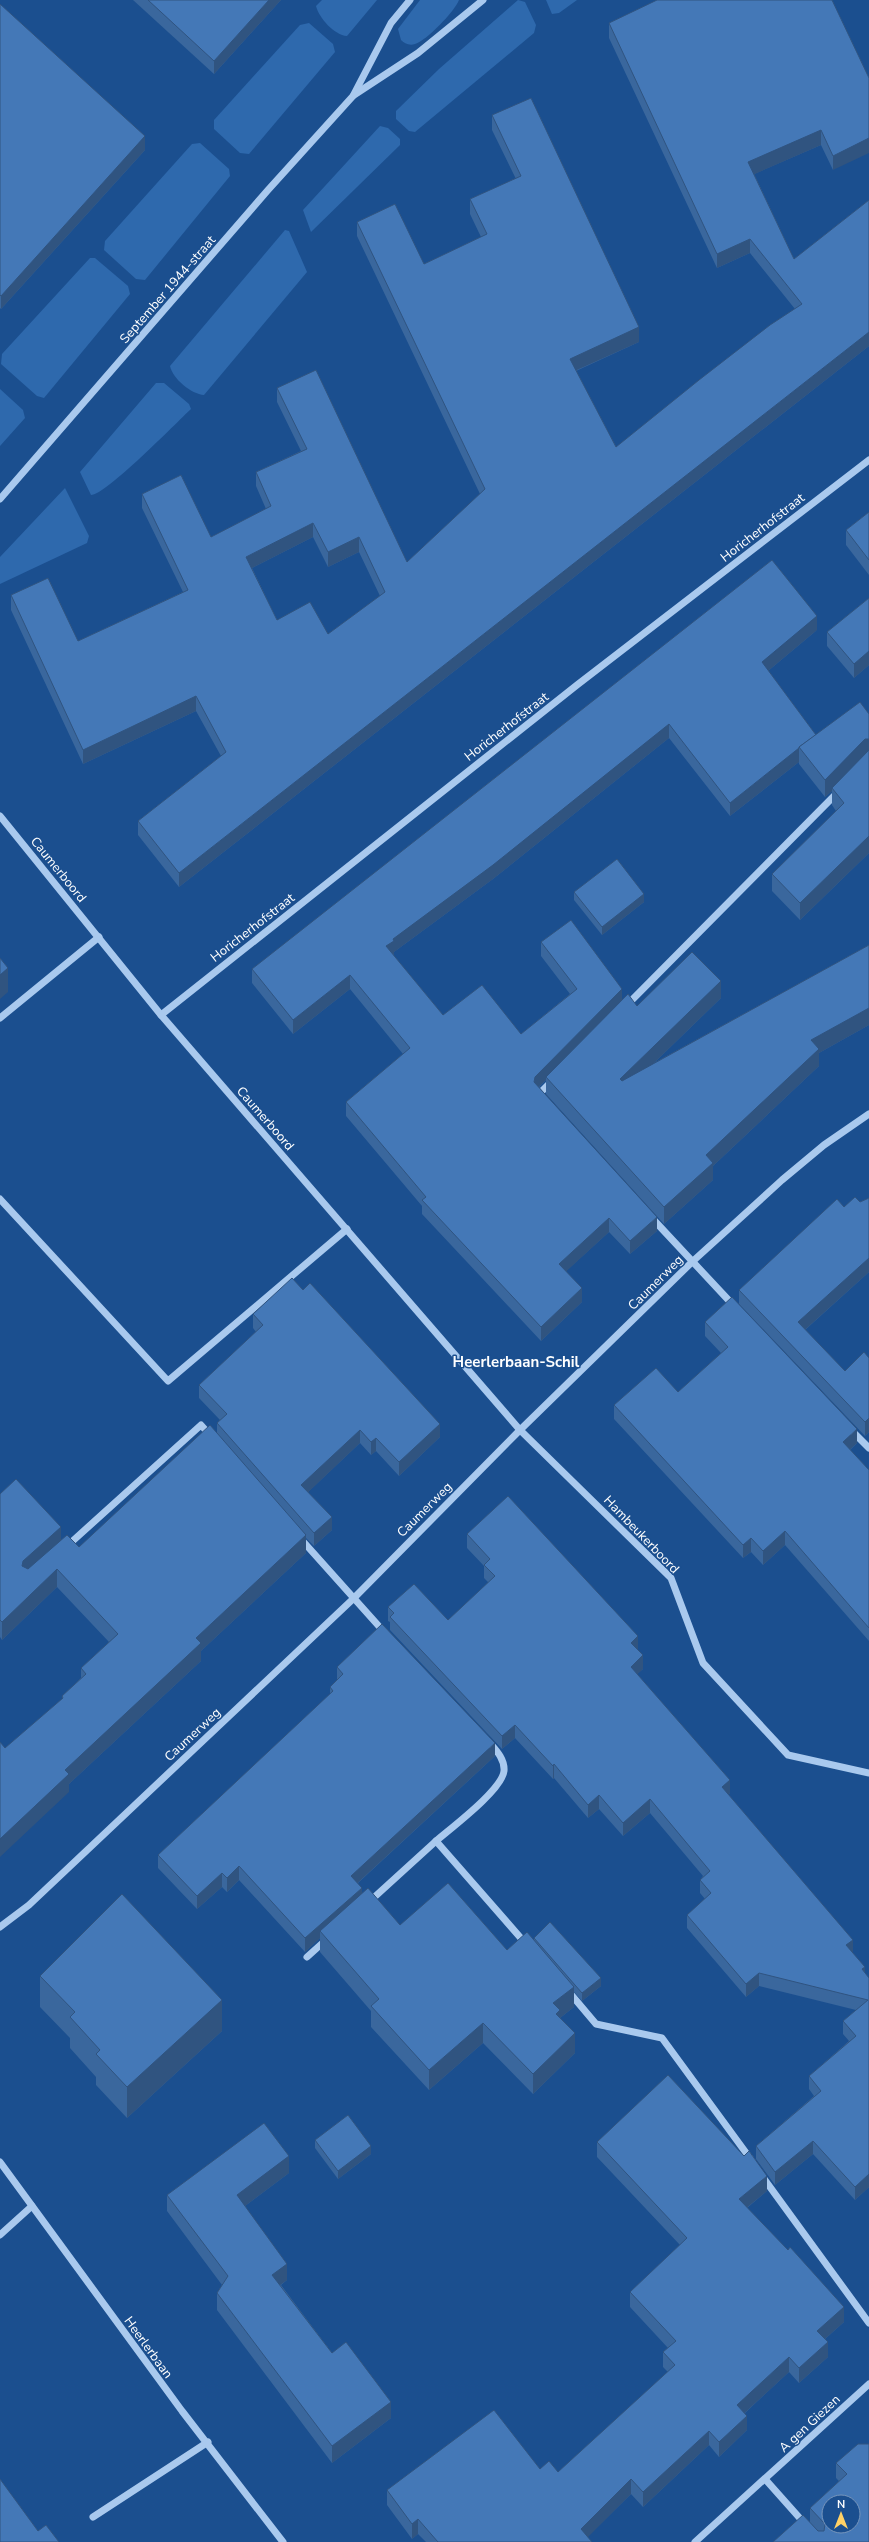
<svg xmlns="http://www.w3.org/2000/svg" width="869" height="2542" viewBox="0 0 869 2542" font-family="'Nunito Sans',sans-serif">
<rect width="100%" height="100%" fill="#1b4f8f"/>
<g fill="#2e69ad">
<path d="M 322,0 L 377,0 L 347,36 C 334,35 319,18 316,6 Z"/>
<path d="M 420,0 L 459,0 C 454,12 427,40 415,44 C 409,46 404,43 401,40 L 398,29 Z"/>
<path d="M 518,0 L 525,2 L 536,25 L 534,33 L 415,132 L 409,131 L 396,119 L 396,111 L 439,69 Z"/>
<path d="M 546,0 L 577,0 L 559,13 L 552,14 Z"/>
<path d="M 309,23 L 333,44 L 335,52 L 249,154 L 240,153 L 214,129 L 214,120 L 300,25 Z"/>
<path d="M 380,126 L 388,128 L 400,139 L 400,145 L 311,232 L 303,210 Z"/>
<path d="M 200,143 L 229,169 L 230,176 L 145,280 L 136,279 L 104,250 L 105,241 L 192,144 Z"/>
<path d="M 285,230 L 289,231 L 307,272 L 204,395 C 191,394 173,379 170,366 Z"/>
<path d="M 90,258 L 95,258 L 128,286 L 130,294 L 44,398 L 37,396 L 1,364 L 2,354 Z"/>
<path d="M 156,383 L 164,383 L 189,404 L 191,409 C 176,423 106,495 91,495 L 80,472 Z"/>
<path d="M 0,389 L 23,410 L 25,418 L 0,446 Z"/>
<path d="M 65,488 L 89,536 L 87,543 L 0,584 L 0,557 Z"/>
</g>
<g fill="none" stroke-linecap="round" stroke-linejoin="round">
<g stroke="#a9c9ee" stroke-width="7">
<path d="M 354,95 L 418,53 L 483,0"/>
<path d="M 0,499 L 268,190 L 353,96 L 391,23 L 410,0"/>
<path d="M 0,816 L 161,1015 L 520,1430 L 671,1578 L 703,1663 L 788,1755 L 869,1773"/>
<path d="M 626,1006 L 838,792"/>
<path d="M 161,1015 L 577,685 L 869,460"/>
<path d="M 0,1018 L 99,937"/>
<path d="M 542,1097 L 539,1094 L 552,1081"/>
<path d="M 0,1199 L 168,1381 L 347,1229"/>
<path d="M 651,1217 L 734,1306"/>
<path d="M 851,1430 L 869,1448"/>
<path d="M 300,1538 L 385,1633"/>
<path d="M 66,1547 L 201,1425 L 210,1435"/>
<path d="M 489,1742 C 496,1750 505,1759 504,1771 C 502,1790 451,1828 436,1841 L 526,1944"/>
<path d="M 369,1902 L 436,1841"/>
<path d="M 0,1927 L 29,1905 L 353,1599 L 520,1430 L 692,1262 L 782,1180 L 824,1145 L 869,1114"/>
<path d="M 307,1957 L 327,1939"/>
<path d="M 569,1992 L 596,2024 L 662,2038 L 752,2161"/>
<path d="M 0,2162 L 182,2411 L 283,2542"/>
<path d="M 762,2176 L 869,2323"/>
<path d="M 0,2235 L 32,2206"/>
<path d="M 765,2479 L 805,2524"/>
<path d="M 93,2517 L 208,2442"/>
<path d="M 695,2542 L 869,2384"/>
</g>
</g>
<g fill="#3a679d" fill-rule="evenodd">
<path d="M 133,0 L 281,0 L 214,74 Z"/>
<path d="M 0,4 L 145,150 L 1,309 L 0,308 Z"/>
<path d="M 609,23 L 869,78 L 833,170 L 821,145 L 754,174 L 794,259 L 869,200 L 869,346 L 179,887 L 138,835 L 138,821 L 221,756 L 196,711 L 83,764 L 11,610 L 11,595 L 78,641 L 183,592 L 142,508 L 142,494 L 211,537 L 266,509 L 256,486 L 256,472 L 301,451 L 277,402 L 277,388 L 407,562 L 480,494 L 357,236 L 357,222 L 424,264 L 481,237 L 470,214 L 470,199 L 516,179 L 492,130 L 492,115 L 639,342 L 576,371 L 616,447 L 795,309 L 750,253 L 717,268 L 609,38 ZM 313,537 L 328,567 L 359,552 L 380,596 L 328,634 L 277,620 L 252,568 Z"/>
<path d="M 869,512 L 869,575 L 846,545 L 846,530 Z"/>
<path d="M 869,598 L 869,665 L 854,678 L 827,646 L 827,632 Z"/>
<path d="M 817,630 L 768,671 L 816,735 L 869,853 L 800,920 L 772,891 L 772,874 L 836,811 L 832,805 L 832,791 L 825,797 L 799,764 L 799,762 L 730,816 L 669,738 L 493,879 L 394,952 L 394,954 L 393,955 L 443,1015 L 521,1034 L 570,994 L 541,956 L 541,942 L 622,1000 L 637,1006 L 721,998 L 654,1063 L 869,945 L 869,1025 L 819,1053 L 819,1066 L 713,1166 L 713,1180 L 664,1224 L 546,1094 L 546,1080 L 539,1087 L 657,1231 L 630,1254 L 609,1232 L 566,1271 L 582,1302 L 541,1341 L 422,1214 L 422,1206 L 346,1116 L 346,1102 L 403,1054 L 350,989 L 293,1034 L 252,983 L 252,969 Z"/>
<path d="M 574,892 L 644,902 L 602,935 L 574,900 Z"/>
<path d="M 869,1198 L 869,1272 L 805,1330 L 845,1371 L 869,1358 L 869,1432 L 865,1436 L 739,1304 L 739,1290 L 844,1207 L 860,1202 Z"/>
<path d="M 253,1314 L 440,1437 L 399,1476 L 376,1451 L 371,1455 L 360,1443 L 308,1492 L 332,1530 L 314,1546 L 306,1538 L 306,1553 L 201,1651 L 201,1661 L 69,1784 L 69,1792 L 5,1748 L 62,1699 L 62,1696 L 81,1678 L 81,1668 L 109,1642 L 57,1587 L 2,1640 L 0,1637 L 0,1494 L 61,1540 L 79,1547 L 217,1433 L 217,1423 L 220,1420 L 199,1398 L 199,1385 L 256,1332 L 253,1328 Z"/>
<path d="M 705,1322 L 857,1443 L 850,1450 L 869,1470 L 869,1641 L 785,1545 L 763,1565 L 751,1552 L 743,1558 L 614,1419 L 614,1405 L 678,1392 L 721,1353 L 705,1336 Z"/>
<path d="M 467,1534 L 638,1649 L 638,1650 L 643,1669 L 637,1674 L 730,1793 L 728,1795 L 853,1953 L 865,1973 L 869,1978 L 869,2187 L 855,2200 L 813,2154 L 775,2185 L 756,2159 L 756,2146 L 814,2096 L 809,2089 L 809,2076 L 849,2041 L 843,2034 L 843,2021 L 856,2010 L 759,1986 L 746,1997 L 687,1928 L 687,1915 L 705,1899 L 700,1893 L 700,1880 L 703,1876 L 650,1813 L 623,1836 L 599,1809 L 588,1818 L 554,1778 L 553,1779 L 515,1738 L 502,1749 L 390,1630 L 390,1622 L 388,1621 L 388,1607 L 448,1620 L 489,1583 L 484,1578 L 484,1566 L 467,1548 Z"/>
<path d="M 337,1667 L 495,1756 L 358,1883 L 362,1894 L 400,1925 L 507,1950 L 534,1940 L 534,1938 L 601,1986 L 582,2001 L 574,1992 L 574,2007 L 560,2018 L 575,2053 L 533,2094 L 483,2043 L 429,2090 L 371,2027 L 371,2011 L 320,1952 L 320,1938 L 305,1952 L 239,1880 L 227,1892 L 222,1887 L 197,1909 L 158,1868 L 158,1855 L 330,1694 L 330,1687 L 337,1681 Z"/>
<path d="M 40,1976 L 222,2031 L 127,2118 L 96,2085 L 96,2077 L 70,2048 L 70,2038 L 40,2007 Z"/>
<path d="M 315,2140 L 371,2154 L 338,2179 L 315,2148 Z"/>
<path d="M 597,2142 L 767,2191 L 747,2208 L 844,2322 L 825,2339 L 828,2357 L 799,2383 L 789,2372 L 763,2396 L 745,2413 L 747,2430 L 719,2457 L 709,2445 L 643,2507 L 631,2494 L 587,2537 L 592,2542 L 426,2542 L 418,2534 L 412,2539 L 387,2505 L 387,2490 L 540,2469 L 558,2472 L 668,2372 L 663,2367 L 663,2352 L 668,2348 L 630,2307 L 630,2292 L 680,2245 L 597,2157 Z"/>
<path d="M 289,2173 L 245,2206 L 287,2280 L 281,2285 L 332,2353 L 391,2418 L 332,2463 L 217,2310 L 217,2293 L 222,2285 L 167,2211 L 167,2195 Z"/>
<path d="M 869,2444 L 869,2542 L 773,2542 L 810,2523 L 810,2508 L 839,2481 L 836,2478 L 836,2463 Z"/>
</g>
<g fill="#305480">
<path d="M 269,0 L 281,0 L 214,74 L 214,61 Z"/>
<path d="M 821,130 L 821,145 L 748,177 L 748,162 Z"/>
<path d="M 145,136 L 145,150 L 1,309 L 1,296 Z"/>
<path d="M 869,138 L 869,153 L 833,170 L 833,156 Z"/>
<path d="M 750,239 L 750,253 L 717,268 L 717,254 Z"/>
<path d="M 639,327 L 639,342 L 570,373 L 570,359 Z"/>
<path d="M 869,332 L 869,346 L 179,887 L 179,873 Z"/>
<path d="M 313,523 L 313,537 L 246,571 L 246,557 Z"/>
<path d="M 359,537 L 359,552 L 328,567 L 328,552 Z"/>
<path d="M 817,616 L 817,630 L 762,676 L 762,662 Z"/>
<path d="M 869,651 L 869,665 L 854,678 L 854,664 Z"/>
<path d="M 196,696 L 196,711 L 83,764 L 83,750 Z"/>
<path d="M 669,724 L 669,738 L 493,879 L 394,952 L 394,954 L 386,960 L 386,946 L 393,939 Z"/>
<path d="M 865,739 L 869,739 L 869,756 L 832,788 L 832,791 L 825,797 L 825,780 Z"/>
<path d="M 799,748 L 799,762 L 730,816 L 730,803 Z"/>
<path d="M 869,836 L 869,853 L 800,920 L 800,903 Z"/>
<path d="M 644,894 L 644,902 L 602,935 L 602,927 Z"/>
<path d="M 8,968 L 8,992 L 0,999 L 0,975 Z"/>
<path d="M 350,975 L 350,989 L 293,1034 L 293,1020 Z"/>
<path d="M 721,981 L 721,998 L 620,1096 L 620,1079 Z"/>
<path d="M 622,989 L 622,1003 L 546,1077 L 546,1080 L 535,1090 L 534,1082 L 535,1077 Z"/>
<path d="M 869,1008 L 869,1025 L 819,1053 L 819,1066 L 713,1166 L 713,1180 L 664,1224 L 664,1207 L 706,1155 L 811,1040 Z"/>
<path d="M 657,1217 L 657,1231 L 630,1254 L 630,1241 Z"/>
<path d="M 609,1218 L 609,1232 L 559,1278 L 559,1264 Z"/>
<path d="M 869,1258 L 869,1272 L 798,1336 L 798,1322 Z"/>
<path d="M 582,1288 L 582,1302 L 541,1341 L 541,1327 Z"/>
<path d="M 869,1418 L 869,1432 L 865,1436 L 865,1422 Z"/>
<path d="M 440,1424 L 440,1437 L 399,1476 L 399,1462 Z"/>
<path d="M 857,1429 L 857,1443 L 843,1456 L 843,1442 Z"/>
<path d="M 360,1430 L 360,1443 L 301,1499 L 301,1485 Z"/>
<path d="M 376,1438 L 376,1451 L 371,1455 L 371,1442 Z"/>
<path d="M 332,1517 L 332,1530 L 314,1546 L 314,1533 Z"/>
<path d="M 61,1527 L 61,1545 L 23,1579 L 22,1566 L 23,1561 Z"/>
<path d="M 785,1531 L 785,1545 L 763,1565 L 763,1551 Z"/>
<path d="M 306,1535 L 306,1553 L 201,1651 L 201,1661 L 69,1784 L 69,1792 L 0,1857 L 0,1839 L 65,1770 L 196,1638 Z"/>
<path d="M 751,1538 L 751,1552 L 743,1558 L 743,1545 Z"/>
<path d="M 57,1569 L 57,1587 L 2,1640 L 2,1622 Z"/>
<path d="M 638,1636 L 638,1649 L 631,1656 L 631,1643 Z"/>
<path d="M 643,1655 L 643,1669 L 631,1680 L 631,1667 Z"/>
<path d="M 515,1725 L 515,1738 L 502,1749 L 502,1736 Z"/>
<path d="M 495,1743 L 495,1756 L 351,1889 L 351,1876 Z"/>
<path d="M 554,1764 L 554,1778 L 553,1779 L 553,1766 Z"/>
<path d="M 730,1780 L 730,1793 L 722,1800 L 722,1787 Z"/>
<path d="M 599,1795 L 599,1809 L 588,1818 L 588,1805 Z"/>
<path d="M 650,1799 L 650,1813 L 623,1836 L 623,1823 Z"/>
<path d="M 239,1866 L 239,1880 L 227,1892 L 227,1878 Z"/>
<path d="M 222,1873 L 222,1887 L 197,1909 L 197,1896 Z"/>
<path d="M 362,1888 L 362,1901 L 320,1931 L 320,1938 L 305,1952 L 305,1938 Z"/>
<path d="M 853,1940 L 853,1953 L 846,1945 Z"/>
<path d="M 865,1967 L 865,1980 L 862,1969 Z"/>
<path d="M 759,1973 L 759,1986 L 746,1997 L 746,1984 Z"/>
<path d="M 601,1978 L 601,1986 L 582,2001 L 582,1993 Z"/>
<path d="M 574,1987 L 574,2007 L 560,2018 L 560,2031 L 553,2003 Z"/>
<path d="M 222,2000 L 222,2031 L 127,2118 L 127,2087 Z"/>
<path d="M 483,2023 L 483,2043 L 429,2090 L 429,2070 Z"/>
<path d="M 575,2033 L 575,2053 L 533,2094 L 533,2074 Z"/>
<path d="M 813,2141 L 813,2154 L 775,2185 L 775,2172 Z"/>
<path d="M 371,2146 L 371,2154 L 338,2179 L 338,2171 Z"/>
<path d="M 289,2156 L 289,2173 L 237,2212 L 237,2195 Z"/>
<path d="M 869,2174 L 869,2187 L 855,2200 L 855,2187 Z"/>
<path d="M 767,2176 L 767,2191 L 739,2214 L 739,2199 Z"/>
<path d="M 287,2264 L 287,2280 L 272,2291 L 272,2275 Z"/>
<path d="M 844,2307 L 844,2322 L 817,2346 L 817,2331 Z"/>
<path d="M 828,2342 L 828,2357 L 799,2383 L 799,2368 Z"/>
<path d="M 789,2357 L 789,2372 L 737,2420 L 737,2405 Z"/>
<path d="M 391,2402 L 391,2418 L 332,2463 L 332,2446 Z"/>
<path d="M 747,2416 L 747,2430 L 719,2457 L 719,2442 Z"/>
<path d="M 709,2431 L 709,2445 L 643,2507 L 643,2492 Z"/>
<path d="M 631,2479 L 631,2494 L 583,2542 L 581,2529 Z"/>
<path d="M 418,2519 L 418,2534 L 412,2539 L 412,2524 Z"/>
</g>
<g fill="#4478b7" stroke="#305480" fill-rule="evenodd">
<path d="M 148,0 L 269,0 L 214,61 Z"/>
<path d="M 657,0 L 832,0 L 869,78 L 869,138 L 833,156 L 821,130 L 748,162 L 794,259 L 869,200 L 869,332 L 179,873 L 138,821 L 226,752 L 196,696 L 83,750 L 11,595 L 48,578 L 78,641 L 188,590 L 142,494 L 181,475 L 211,537 L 271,506 L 256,472 L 307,449 L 277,388 L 316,370 L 407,562 L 485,489 L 357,222 L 395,204 L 424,264 L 487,234 L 470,199 L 521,176 L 492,115 L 531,98 L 639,327 L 570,359 L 616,447 L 699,380 L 770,325 L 802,304 L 750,239 L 717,254 L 609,23 ZM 313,523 L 328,552 L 359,537 L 385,592 L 328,634 L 310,602 L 277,620 L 246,557 Z"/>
<path d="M 0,4 L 145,136 L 1,296 L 0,295 Z"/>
<path d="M 869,512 L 869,560 L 846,530 Z"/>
<path d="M 772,560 L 817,616 L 762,662 L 816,735 L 799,747 L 799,748 L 730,803 L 669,724 L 493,865 L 393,939 L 394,941 L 386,946 L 443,1015 L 482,985 L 521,1034 L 577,989 L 541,942 L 571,920 L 622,989 L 535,1077 L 534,1082 L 657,1217 L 630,1241 L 609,1218 L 559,1264 L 582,1288 L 541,1327 L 422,1200 L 426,1197 L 346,1102 L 410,1048 L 350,975 L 293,1020 L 252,969 Z"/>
<path d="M 869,598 L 869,651 L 854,664 L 827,632 Z"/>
<path d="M 860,702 L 869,714 L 869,739 L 865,739 L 825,780 L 799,747 Z"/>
<path d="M 869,750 L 869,836 L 800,903 L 772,874 L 844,803 L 832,788 Z"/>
<path d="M 617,859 L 644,894 L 602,927 L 574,892 Z"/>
<path d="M 869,945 L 869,1008 L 811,1040 L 819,1049 L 706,1155 L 713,1163 L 664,1207 L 546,1077 L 628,994 L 637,1006 L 692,952 L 721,981 L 620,1079 L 622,1081 Z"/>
<path d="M 0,958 L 8,968 L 0,975 Z"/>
<path d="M 855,1197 L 860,1202 L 869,1198 L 869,1258 L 798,1322 L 845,1371 L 864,1352 L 869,1358 L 869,1418 L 865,1422 L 739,1290 L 837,1199 L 844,1207 Z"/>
<path d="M 292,1278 L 303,1290 L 310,1283 L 440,1424 L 399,1462 L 376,1438 L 371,1442 L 360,1430 L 301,1485 L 332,1517 L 314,1533 L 217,1423 L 227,1414 L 199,1385 L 263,1325 L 253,1314 Z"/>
<path d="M 732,1297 L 857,1429 L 843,1442 L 869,1470 L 869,1628 L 785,1531 L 763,1551 L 751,1538 L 743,1545 L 614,1405 L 656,1368 L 678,1392 L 728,1347 L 705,1322 Z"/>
<path d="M 210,1425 L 306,1535 L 196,1638 L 201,1643 L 65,1770 L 69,1774 L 0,1839 L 0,1742 L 5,1748 L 63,1698 L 62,1696 L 86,1674 L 81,1668 L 118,1634 L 57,1569 L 2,1622 L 0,1620 L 0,1494 L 16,1479 L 61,1527 L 23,1561 L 22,1566 L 28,1569 L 67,1535 L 79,1547 Z"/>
<path d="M 508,1496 L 638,1636 L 631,1643 L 643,1655 L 631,1667 L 730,1780 L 722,1787 L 853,1940 L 846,1945 L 865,1967 L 862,1969 L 869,1978 L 869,2174 L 855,2187 L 813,2141 L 775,2172 L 756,2146 L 821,2091 L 809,2076 L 856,2036 L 843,2021 L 868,2000 L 759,1973 L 746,1984 L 687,1915 L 711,1893 L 700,1880 L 710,1871 L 650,1799 L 623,1823 L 599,1795 L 588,1805 L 554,1764 L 553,1766 L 515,1725 L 502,1736 L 390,1617 L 394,1613 L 388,1607 L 414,1584 L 448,1620 L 495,1576 L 484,1565 L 490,1559 L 467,1534 Z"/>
<path d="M 382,1624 L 495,1743 L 351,1876 L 362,1888 L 305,1938 L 239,1866 L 227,1878 L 222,1873 L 197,1896 L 158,1855 L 333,1691 L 330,1687 L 343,1674 L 337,1667 Z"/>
<path d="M 448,1883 L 507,1950 L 527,1932 L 574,1987 L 553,2003 L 560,2010 L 556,2014 L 575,2033 L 533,2074 L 483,2023 L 429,2070 L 371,2006 L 379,1999 L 320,1931 L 368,1888 L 400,1925 Z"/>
<path d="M 122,1894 L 222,2000 L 127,2087 L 96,2054 L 100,2050 L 70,2017 L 75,2012 L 40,1976 Z"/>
<path d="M 550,1922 L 601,1978 L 582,1993 L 534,1938 Z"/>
<path d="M 668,2075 L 744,2156 L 749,2151 L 767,2176 L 739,2199 L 788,2250 L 790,2247 L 844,2307 L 817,2331 L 828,2342 L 799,2368 L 789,2357 L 737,2405 L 747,2416 L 719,2442 L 709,2431 L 643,2492 L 631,2479 L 581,2529 L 592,2542 L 438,2542 L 418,2519 L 412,2524 L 387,2490 L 494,2410 L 540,2469 L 549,2461 L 558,2472 L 675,2365 L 663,2352 L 676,2341 L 630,2292 L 687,2238 L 597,2142 Z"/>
<path d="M 348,2115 L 371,2146 L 338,2171 L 315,2140 Z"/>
<path d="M 264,2123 L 289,2156 L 237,2195 L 287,2264 L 272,2275 L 332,2353 L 346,2342 L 391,2402 L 332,2446 L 217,2293 L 228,2276 L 167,2195 Z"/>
<path d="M 858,2444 L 869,2444 L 869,2542 L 773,2542 L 803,2515 L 818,2531 L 824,2531 L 825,2524 L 810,2508 L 847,2474 L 836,2463 ZM 829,2502 L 853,2502 L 853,2526 L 829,2526 Z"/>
<path d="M 0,2479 L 38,2531 L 46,2525 L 59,2542 L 0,2542 Z"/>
</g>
<g text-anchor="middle" stroke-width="3" stroke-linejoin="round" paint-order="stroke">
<g font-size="13" fill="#fff" stroke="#1b4f8f">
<text transform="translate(167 289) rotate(-49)" y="5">September 1944-straat</text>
<text transform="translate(762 527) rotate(-38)" y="5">Horicherhofstraat</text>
<text transform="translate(506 726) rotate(-38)" y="5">Horicherhofstraat</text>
<text transform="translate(59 869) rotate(51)" y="5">Caumerboord</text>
<text transform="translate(252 927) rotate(-38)" y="5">Horicherhofstraat</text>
<text transform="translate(266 1118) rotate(49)" y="5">Caumerboord</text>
<text transform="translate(655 1282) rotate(-45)" y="5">Caumerweg</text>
<text transform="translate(424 1509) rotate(-45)" y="5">Caumerweg</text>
<text transform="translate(642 1534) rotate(46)" y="5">Hambeukerboord</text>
<text transform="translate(192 1734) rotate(-43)" y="5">Caumerweg</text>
<text transform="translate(149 2347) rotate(54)" y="5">Heerlerbaan</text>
<text transform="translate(809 2423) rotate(-43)" y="5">A gen Giezen</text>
</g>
<g font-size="15" font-weight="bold" fill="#fff" stroke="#1b4f8f">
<text x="516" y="1367">Heerlerbaan-Schil</text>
</g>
</g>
<g transform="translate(841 2514)"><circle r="19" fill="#1b4f8f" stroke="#7695bc"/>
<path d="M0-3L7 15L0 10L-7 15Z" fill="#ffd166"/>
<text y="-6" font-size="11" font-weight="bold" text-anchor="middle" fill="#ffffff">N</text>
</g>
</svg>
